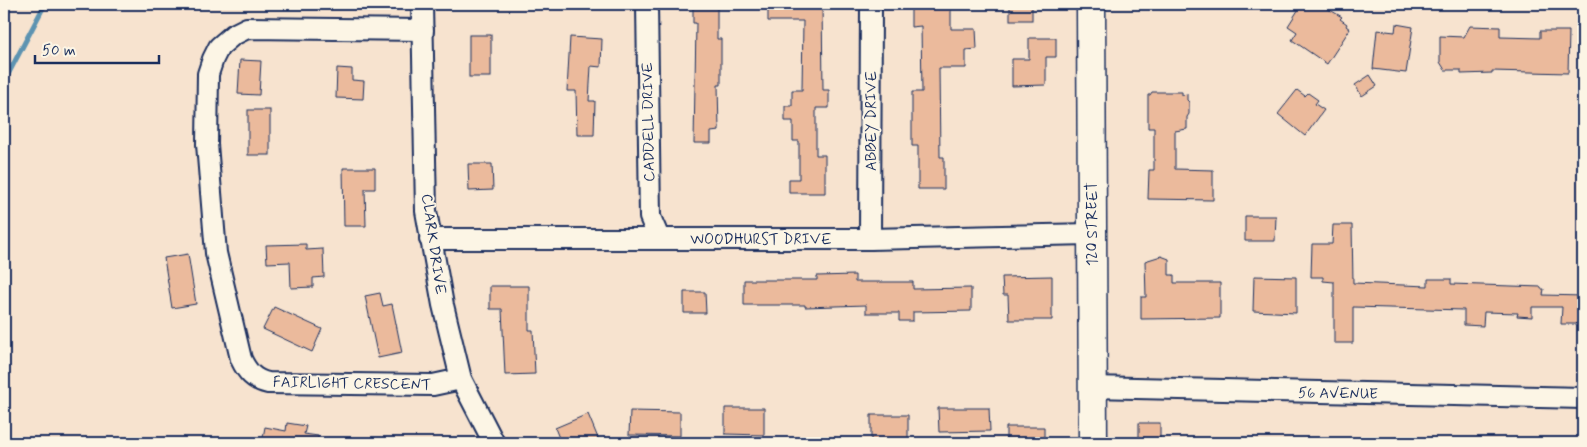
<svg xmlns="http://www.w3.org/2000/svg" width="1587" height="447" viewBox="0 0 1587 447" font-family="Mynerve,sans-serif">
<rect width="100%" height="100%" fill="#f7e3cf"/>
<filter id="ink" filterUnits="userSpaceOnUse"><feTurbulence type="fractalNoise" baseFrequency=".02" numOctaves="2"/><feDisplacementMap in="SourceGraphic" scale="10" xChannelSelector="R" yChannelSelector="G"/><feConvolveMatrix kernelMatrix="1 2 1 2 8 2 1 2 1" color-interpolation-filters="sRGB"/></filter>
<g filter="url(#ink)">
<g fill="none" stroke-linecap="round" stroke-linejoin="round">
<path stroke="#5d93b1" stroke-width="5" d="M 4,82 L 45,4"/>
</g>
<g fill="#ebba9c" stroke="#1b2f5e">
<path d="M 693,4 L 717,4 L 717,39 L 721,39 L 721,85 L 718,85 L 719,131 L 711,132 L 711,143 L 694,143 L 696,23 L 693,23 Z"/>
<path d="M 822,4 L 823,90 L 829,90 L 829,108 L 816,108 L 816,155 L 825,155 L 825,193 L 789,193 L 789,179 L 799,179 L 799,141 L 793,141 L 793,121 L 785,121 L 785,106 L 792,106 L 792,90 L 802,90 L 803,21 L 768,21 L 768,5 Z"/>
<path d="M 911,4 L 951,4 L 951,29 L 976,29 L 977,49 L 966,50 L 966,68 L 939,68 L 940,157 L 944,157 L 944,189 L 918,189 L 918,146 L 912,146 L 912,92 L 922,92 L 921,26 L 911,27 Z"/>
<rect x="1010" y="4" width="22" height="16"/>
<path d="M 1302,4 L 1320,4 L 1342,17 L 1340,19 L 1347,24 L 1346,26 L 1350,29 L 1327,64 L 1292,40 L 1297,32 L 1288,26 Z"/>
<path d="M 1396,24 L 1413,27 L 1406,73 L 1373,69 L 1377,30 L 1395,32 Z"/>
<path d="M 1470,26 L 1500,27 L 1500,37 L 1540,38 L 1540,31 L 1569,31 L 1568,73 L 1492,71 L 1492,73 L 1461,74 L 1461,70 L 1445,70 L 1440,62 L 1440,36 L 1464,37 Z"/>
<rect x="469" y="35" width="22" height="42"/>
<path d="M 570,37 L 602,39 L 601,67 L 591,66 L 589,101 L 595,101 L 594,135 L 577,135 L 576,91 L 567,91 Z"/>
<path d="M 1029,38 L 1056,38 L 1056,57 L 1046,57 L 1046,85 L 1012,86 L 1012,59 L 1029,59 Z"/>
<path d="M 240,60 L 261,61 L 259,95 L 238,94 Z"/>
<path d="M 337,68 L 352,69 L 352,80 L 364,81 L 363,99 L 336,98 Z"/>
<path d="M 1370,75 L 1377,86 L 1362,96 L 1355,85 Z"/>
<path d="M 1297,90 L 1305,96 L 1308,93 L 1318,100 L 1315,104 L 1324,110 L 1305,136 L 1278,114 Z"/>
<path d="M 1152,92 L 1182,92 L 1182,95 L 1187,94 L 1187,100 L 1189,102 L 1189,114 L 1187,117 L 1187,129 L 1175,131 L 1175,169 L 1213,170 L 1213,200 L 1148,199 L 1149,170 L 1154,170 L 1154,128 L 1148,128 L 1148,95 L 1150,95 Z"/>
<rect x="248" y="110" width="22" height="45"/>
<path d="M 468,164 L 492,164 L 493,190 L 469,191 Z"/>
<path d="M 343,168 L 375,168 L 375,189 L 365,189 L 366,226 L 344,226 Z"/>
<path d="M 1245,216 L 1276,216 L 1275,241 L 1245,241 Z"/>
<path d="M 1333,225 L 1352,225 L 1353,283 L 1428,286 L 1428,279 L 1451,279 L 1451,284 L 1541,287 L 1541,289 L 1544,289 L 1543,295 L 1583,296 L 1583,317 L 1582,317 L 1581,324 L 1561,324 L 1562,307 L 1532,307 L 1532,317 L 1517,316 L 1518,313 L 1484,312 L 1483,326 L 1464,325 L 1464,310 L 1353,307 L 1353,343 L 1334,343 L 1334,282 L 1323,281 L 1323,277 L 1311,277 L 1312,244 L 1332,244 Z"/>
<path d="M 306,244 L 306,250 L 323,249 L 324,277 L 313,278 L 313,287 L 291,288 L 290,262 L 267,263 L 266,245 Z"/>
<path d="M 188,254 L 196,304 L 172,308 L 164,258 Z"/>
<path d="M 1161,256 L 1169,259 L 1169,275 L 1174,275 L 1174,283 L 1220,283 L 1220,318 L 1141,319 L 1141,297 L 1146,297 L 1145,261 Z"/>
<path d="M 855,275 L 855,282 L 913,282 L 913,289 L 971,288 L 971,311 L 913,312 L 913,321 L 899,321 L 899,313 L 866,313 L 866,305 L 805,307 L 805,305 L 744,305 L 744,280 L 817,280 L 817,276 Z"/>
<path d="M 1052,276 L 1052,320 L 1009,320 L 1008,295 L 1003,295 L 1002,277 Z"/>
<path d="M 1254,276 L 1296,277 L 1296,313 L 1253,311 Z"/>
<path d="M 490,286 L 529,286 L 529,330 L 533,330 L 535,374 L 505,375 L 502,309 L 490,309 Z"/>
<path d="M 684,292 L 705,292 L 706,313 L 684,313 Z"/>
<path d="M 380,293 L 383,306 L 392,304 L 402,353 L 378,358 L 365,296 Z"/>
<path d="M 274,307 L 322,329 L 312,352 L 263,329 Z"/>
<path d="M 725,408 L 764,408 L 764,435 L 725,434 Z"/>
<path d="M 938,408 L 989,408 L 990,431 L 939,432 Z"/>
<path d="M 630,411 L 680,412 L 680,436 L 629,435 Z"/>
<path d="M 588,414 L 600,443 L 561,443 L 555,428 Z"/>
<path d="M 871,415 L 908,415 L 908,441 L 888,441 L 888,443 L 871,443 Z"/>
<path d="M 287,423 L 306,426 L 304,434 L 318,436 L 318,443 L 262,443 L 265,427 L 286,431 Z"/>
<rect x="1139" y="423" width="21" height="20"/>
<path d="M 1006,427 L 1044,427 L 1044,443 L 1006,441 Z"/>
</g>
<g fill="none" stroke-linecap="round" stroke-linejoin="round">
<g stroke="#1b2f5e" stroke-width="24">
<g id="street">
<path d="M 422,4 L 426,211 L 443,305 L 461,379 L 494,443"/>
<path d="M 647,4 L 650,217 L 659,238"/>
<path d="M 423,30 L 247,28 L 233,35 L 219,47 L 213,59 L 208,74 L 207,144 L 216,253 L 241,359 C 247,372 254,380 268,383 L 433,385 L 461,379"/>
<path d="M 430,239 L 870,239 L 1091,234"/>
<path d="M 870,239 L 871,4"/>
<path d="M 1092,387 L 1583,398"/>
</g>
</g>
<g stroke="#1b2f5e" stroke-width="31">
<path id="secondary" d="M 1091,4 L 1093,443"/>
</g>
<use href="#street" stroke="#fcf5e5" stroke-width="20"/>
<use href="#secondary" stroke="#fcf5e5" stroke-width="28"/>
</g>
</g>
<g text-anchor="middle" stroke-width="4" stroke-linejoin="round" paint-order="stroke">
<g font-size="15" fill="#1b2f5e" stroke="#fcf5e5">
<text transform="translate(871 121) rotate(-90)" y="5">ABBEY DRIVE</text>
<text transform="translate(648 122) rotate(-91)" y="5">CADDELL DRIVE</text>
<text transform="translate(1092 224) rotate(-90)" y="5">120 STREET</text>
<text x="761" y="244">WOODHURST DRIVE</text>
<text transform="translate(434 244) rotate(82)" y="5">CLARK DRIVE</text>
<text transform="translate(352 383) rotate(1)" y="5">FAIRLIGHT CRESCENT</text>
<text transform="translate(1338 393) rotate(1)" y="5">56 AVENUE</text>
</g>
</g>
<rect width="1587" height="447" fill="none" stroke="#fcf5e5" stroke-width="20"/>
<rect x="10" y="10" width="1567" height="427" fill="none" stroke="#1b2f5e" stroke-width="2" filter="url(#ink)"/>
<path d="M35 55v8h124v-8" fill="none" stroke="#1b2f5e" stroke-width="2.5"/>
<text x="42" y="55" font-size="15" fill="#1b2f5e" stroke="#fcf5e5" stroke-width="4" paint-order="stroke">50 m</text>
</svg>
